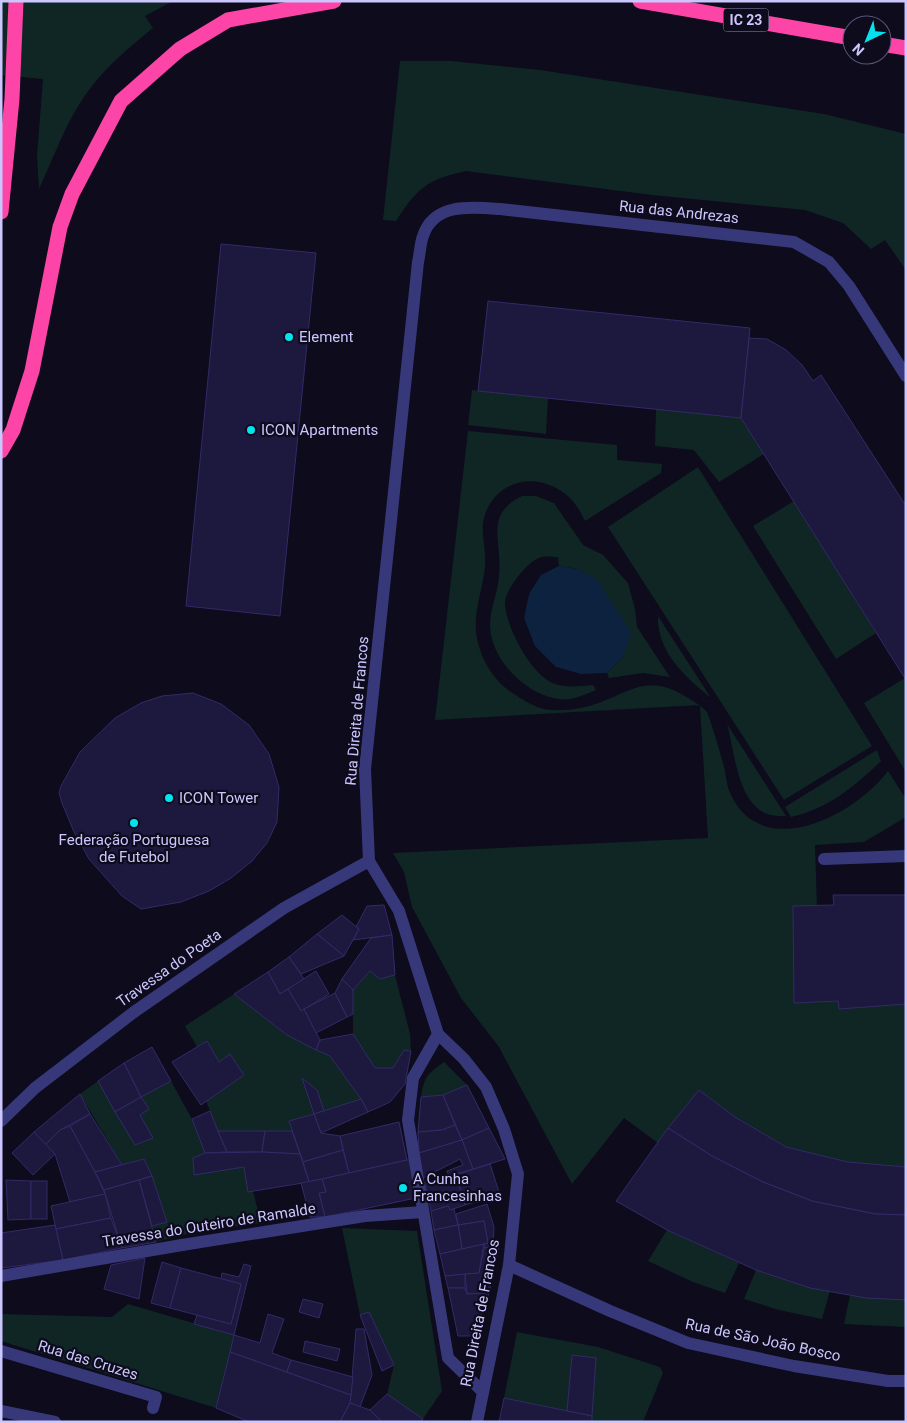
<svg xmlns="http://www.w3.org/2000/svg" width="907" height="1423" viewBox="0 0 907 1423" font-family="Roboto,sans-serif">
<rect width="100%" height="100%" fill="#0d0b1c"/>
<g fill="#0f2624">
<path d="M 1,1 L 173,1 L 145,16 L 153,28 C 131,46 109,64 92,86 C 68,116 55,155 39,189 L 37,156 L 43,79 L 1,75 Z"/>
<path d="M 400,61 L 451,61 L 540,70 L 824,114 L 906,134 L 906,270 L 885,240 L 871,249 L 843,223 L 805,210 L 652,195 L 466,171 C 427,180 418,187 396,221 L 383,220 Z"/>
<path d="M 472,390 L 548,398 L 546,434 L 468,425 Z"/>
<path d="M 656,409 L 741,418 L 764,454 L 719,482 L 694,450 L 655,446 Z"/>
<path d="M 468,431 L 617,445 L 617,460 L 662,464 L 661,473 L 585,521 C 577,504 569,494 552,486 C 524,473 492,487 484,518 C 480,533 487,551 485,567 C 483,587 474,611 476,631 C 478,653 490,676 508,690 C 520,698 537,710 552,710 C 568,711 586,708 601,702 C 632,690 649,675 683,695 C 692,700 700,705 707,712 C 714,730 719,749 724,767 C 726,776 727,786 730,793 C 762,864 855,815 888,771 L 906,799 L 906,817 L 864,842 L 815,845 L 817,906 L 793,907 L 795,1003 L 838,1001 L 839,1009 L 906,1004 L 906,1167 L 848,1162 L 786,1147 L 735,1117 L 699,1090 L 658,1143 L 624,1118 L 572,1184 L 499,1047 L 461,998 L 412,907 L 404,872 L 393,853 L 708,838 L 700,705 L 435,720 Z"/>
<path d="M 698,467 L 872,746 L 784,800 L 608,527 Z"/>
<path d="M 522,496 L 536,496 L 554,503 L 583,545 L 603,555 L 628,583 L 635,609 L 637,627 L 670,677 L 643,673 L 609,678 L 607,673 L 623,657 L 578,569 L 559,566 L 558,557 C 553,557 547,556 542,557 C 529,559 506,589 505,602 C 505,626 532,677 555,684 C 568,688 580,686 593,685 L 596,690 C 584,695 571,701 559,699 C 526,695 490,659 490,625 C 490,608 498,593 499,576 C 503,542 483,515 522,496 Z"/>
<path d="M 794,501 L 876,633 L 836,659 L 753,526 Z"/>
<path d="M 658,616 L 711,698 C 685,677 657,652 658,616 Z"/>
<path d="M 905,678 L 906,680 L 906,772 L 864,703 Z"/>
<path d="M 727,724 L 786,816 C 781,816 775,816 770,815 C 737,805 735,752 727,724 Z"/>
<path d="M 877,750 L 881,761 C 854,787 829,808 791,817 L 785,807 Z"/>
<path d="M 370,971 L 380,979 L 395,975 L 410,1034 L 411,1051 L 404,1050 L 393,1068 L 375,1068 L 353,1034 L 353,990 Z"/>
<path d="M 234,994 L 287,1035 L 330,1056 L 361,1099 L 324,1111 L 317,1090 L 302,1078 L 314,1114 L 289,1121 L 292,1131 L 218,1131 L 206,1101 L 244,1075 L 230,1055 L 219,1062 L 207,1041 L 197,1047 L 185,1026 Z"/>
<path d="M 444,1062 L 467,1085 L 443,1095 L 421,1097 C 424,1077 427,1074 444,1062 Z"/>
<path d="M 98,1081 L 136,1145 L 153,1138 L 140,1115 L 149,1109 L 141,1097 L 171,1081 L 192,1119 L 205,1153 L 193,1158 L 195,1174 L 244,1167 L 253,1191 L 261,1223 L 199,1231 L 156,1242 L 152,1226 L 167,1222 L 144,1159 L 122,1165 L 80,1094 Z"/>
<path d="M 342,1228 L 417,1231 L 442,1391 L 423,1419 L 387,1394 L 394,1365 L 369,1313 L 360,1315 Z"/>
<path d="M 667,1230 L 739,1263 L 725,1293 L 693,1282 L 648,1261 Z"/>
<path d="M 756,1270 L 810,1288 L 830,1291 L 822,1319 L 779,1310 L 744,1299 Z"/>
<path d="M 850,1295 L 906,1300 L 906,1327 L 844,1324 Z"/>
<path d="M 128,1304 L 234,1335 L 216,1408 L 1,1341 L 1,1314 L 112,1317 Z"/>
<path d="M 517,1332 L 598,1347 L 660,1367 L 663,1373 L 643,1422 L 592,1422 L 595,1358 L 572,1355 L 567,1411 L 504,1398 Z"/>
</g>
<path fill="#0c223f" d="M 559,566 L 578,569 L 597,579 L 631,633 L 623,657 L 607,673 L 581,674 L 556,667 L 535,646 L 524,618 L 529,594 L 541,575 Z"/>
<g fill="#1d183d" stroke="#332a68">
<path d="M 221,244 L 316,253 L 280,616 L 186,606 Z"/>
<path d="M 488,301 L 750,328 L 741,418 L 478,391 Z"/>
<path d="M 749,338 L 767,339 L 786,350 L 802,365 L 813,381 L 821,375 L 906,506 L 906,680 L 741,418 Z"/>
<path d="M 193,693 L 221,704 L 249,725 L 269,754 L 279,787 L 277,822 L 267,843 L 252,861 L 231,878 L 209,891 L 181,902 L 141,909 L 122,896 L 89,859 L 74,832 L 62,803 L 59,793 L 61,786 L 80,752 L 115,718 L 141,703 L 162,696 Z"/>
<path d="M 833,895 L 906,895 L 906,1004 L 839,1009 L 838,1001 L 794,1003 L 793,906 L 834,905 Z"/>
<path d="M 384,905 L 392,935 L 353,940 L 359,929 L 356,927 L 367,906 Z"/>
<path d="M 342,915 L 359,929 L 344,956 L 317,934 Z"/>
<path d="M 317,934 L 344,956 L 301,974 L 289,957 Z"/>
<path d="M 392,935 L 395,975 L 380,979 L 370,971 L 353,990 L 342,979 L 371,938 Z"/>
<path d="M 289,957 L 304,979 L 280,994 L 268,972 Z"/>
<path d="M 316,971 L 329,994 L 301,1011 L 288,989 Z"/>
<path d="M 268,972 L 280,994 L 288,989 L 301,1011 L 304,1009 L 320,1040 L 316,1050 L 287,1035 L 234,994 Z"/>
<path d="M 342,979 L 353,990 L 353,1014 L 347,1017 L 335,993 Z"/>
<path d="M 335,993 L 347,1017 L 316,1033 L 304,1009 Z"/>
<path d="M 353,1034 L 375,1068 L 393,1068 L 404,1050 L 411,1051 L 405,1084 L 390,1102 L 368,1112 L 361,1099 L 330,1056 L 316,1050 L 320,1040 Z"/>
<path d="M 207,1041 L 219,1062 L 230,1054 L 244,1075 L 201,1105 L 172,1062 Z"/>
<path d="M 152,1047 L 171,1081 L 141,1097 L 124,1063 Z"/>
<path d="M 124,1063 L 141,1097 L 115,1112 L 98,1081 Z"/>
<path d="M 302,1078 L 317,1090 L 324,1111 L 314,1114 Z"/>
<path d="M 467,1085 L 489,1128 L 462,1140 L 443,1095 Z"/>
<path d="M 699,1090 L 735,1117 L 786,1147 L 848,1162 L 906,1167 L 906,1215 L 875,1214 L 812,1201 L 763,1182 L 712,1156 L 668,1128 Z"/>
<path d="M 80,1094 L 90,1114 L 60,1130 L 45,1145 L 34,1132 Z"/>
<path d="M 443,1095 L 455,1125 L 442,1130 L 418,1132 L 421,1097 Z"/>
<path d="M 141,1097 L 149,1109 L 140,1115 L 153,1138 L 135,1145 L 115,1112 Z"/>
<path d="M 361,1099 L 368,1112 L 321,1133 L 314,1114 Z"/>
<path d="M 210,1111 L 218,1131 L 227,1152 L 205,1153 L 192,1119 Z"/>
<path d="M 90,1114 L 122,1165 L 95,1172 L 70,1126 Z"/>
<path d="M 314,1114 L 321,1133 L 340,1136 L 343,1150 L 303,1162 L 289,1121 Z"/>
<path d="M 399,1122 L 407,1160 L 349,1173 L 340,1136 Z"/>
<path d="M 455,1125 L 462,1140 L 419,1153 L 418,1132 L 442,1130 Z"/>
<path d="M 70,1126 L 95,1172 L 105,1194 L 70,1202 L 55,1154 L 45,1145 L 60,1130 Z"/>
<path d="M 489,1128 L 505,1159 L 473,1169 L 462,1140 Z"/>
<path d="M 668,1128 L 712,1156 L 763,1182 L 812,1201 L 875,1214 L 906,1215 L 906,1300 L 866,1298 L 810,1288 L 756,1270 L 667,1230 L 616,1201 Z"/>
<path d="M 218,1131 L 265,1131 L 262,1152 L 227,1152 Z"/>
<path d="M 265,1131 L 292,1131 L 300,1154 L 262,1152 Z"/>
<path d="M 34,1132 L 55,1154 L 33,1175 L 12,1153 Z"/>
<path d="M 462,1140 L 473,1169 L 449,1176 L 447,1171 L 463,1165 L 460,1159 L 423,1178 L 419,1153 Z"/>
<path d="M 343,1150 L 349,1173 L 309,1182 L 303,1162 Z"/>
<path d="M 262,1152 L 300,1154 L 309,1182 L 248,1192 L 244,1167 L 194,1175 L 193,1158 L 205,1153 Z"/>
<path d="M 144,1159 L 152,1176 L 104,1190 L 95,1172 Z"/>
<path d="M 412,1159 L 416,1198 L 325,1217 L 319,1193 L 326,1192 L 322,1179 Z"/>
<path d="M 490,1164 L 500,1195 L 465,1205 L 456,1175 Z"/>
<path d="M 456,1175 L 465,1205 L 450,1210 L 448,1206 L 431,1211 L 425,1183 Z"/>
<path d="M 152,1176 L 167,1222 L 152,1226 L 139,1180 Z"/>
<path d="M 322,1179 L 326,1192 L 319,1193 L 325,1217 L 310,1217 L 301,1183 Z"/>
<path d="M 6,1180 L 31,1181 L 31,1219 L 8,1220 Z"/>
<path d="M 139,1180 L 156,1242 L 122,1248 L 104,1190 Z"/>
<rect x="31" y="1181" width="16" height="38"/>
<path d="M 105,1194 L 111,1218 L 56,1229 L 51,1206 Z"/>
<path d="M 487,1204 L 494,1227 L 493,1246 L 484,1248 L 484,1244 L 488,1243 L 484,1221 L 458,1225 L 456,1214 Z"/>
<path d="M 448,1206 L 450,1210 L 454,1209 L 458,1225 L 434,1230 L 431,1211 Z"/>
<path d="M 111,1218 L 122,1248 L 63,1260 L 56,1229 Z"/>
<path d="M 484,1221 L 488,1243 L 462,1249 L 458,1225 Z"/>
<path d="M 55,1225 L 63,1260 L 1,1268 L 1,1233 Z"/>
<path d="M 458,1225 L 462,1249 L 440,1254 L 434,1230 Z"/>
<path d="M 484,1244 L 479,1273 L 445,1276 L 440,1254 Z"/>
<path d="M 499,1247 L 489,1293 L 467,1294 L 465,1274 L 479,1273 L 484,1248 Z"/>
<path d="M 145,1258 L 139,1299 L 104,1289 L 111,1265 Z"/>
<path d="M 162,1262 L 181,1268 L 170,1308 L 151,1303 Z"/>
<path d="M 244,1264 L 251,1266 L 234,1335 L 194,1324 L 197,1315 L 231,1324 L 241,1284 L 221,1279 L 222,1273 L 239,1277 Z"/>
<path d="M 181,1268 L 241,1284 L 231,1324 L 170,1308 Z"/>
<path d="M 465,1274 L 465,1288 L 448,1288 L 445,1276 Z"/>
<path d="M 448,1288 L 465,1288 L 467,1294 L 489,1293 L 474,1336 L 458,1336 Z"/>
<path d="M 303,1299 L 323,1304 L 319,1318 L 299,1312 Z"/>
<path d="M 369,1312 L 394,1365 L 382,1371 L 360,1315 Z"/>
<path d="M 268,1314 L 284,1319 L 272,1353 L 291,1360 L 287,1372 L 230,1352 L 234,1335 L 260,1343 Z"/>
<path d="M 356,1329 L 364,1329 L 372,1375 L 360,1407 L 350,1403 Z"/>
<path d="M 305,1341 L 340,1349 L 337,1361 L 303,1352 Z"/>
<path d="M 230,1352 L 351,1395 L 350,1403 L 340,1422 L 249,1422 L 216,1408 Z"/>
<path d="M 572,1355 L 596,1358 L 592,1416 L 567,1411 Z"/>
<path d="M 291,1360 L 353,1377 L 351,1395 L 287,1372 Z"/>
<path d="M 387,1394 L 423,1419 L 421,1422 L 382,1422 L 370,1410 Z"/>
<path d="M 504,1398 L 592,1416 L 592,1422 L 499,1422 Z"/>
<path d="M 350,1403 L 370,1410 L 382,1422 L 340,1422 Z"/>
</g>
<g fill="none" stroke-linecap="round" stroke-linejoin="round">
<g stroke="#37387a" stroke-width="12">
<path d="M 1,1276 L 182,1245"/>
<path d="M 1,1351 L 156,1397 L 153,1408"/>
</g>
<g stroke="#37387a" stroke-width="12">
<path d="M 824,859 L 906,856"/>
<path d="M 438,1034 L 413,1078 L 408,1120 L 448,1358 L 482,1391"/>
<path d="M 1,1121 L 35,1088 L 134,1012 L 284,908 L 369,861"/>
<path d="M 182,1245 L 365,1216 L 423,1212"/>
<path d="M 509,1265 L 518,1174 L 504,1129 L 486,1087 L 464,1059 L 438,1034 L 399,911 L 369,861 L 365,769 L 418,262 C 420,254 420,244 423,236 C 434,202 473,207 500,209 L 794,242 L 829,262 L 849,286 L 906,376"/>
</g>
<g stroke="#37387a" stroke-width="12">
<path d="M 1,1411 L 55,1422"/>
<path d="M 477,1422 L 509,1265 L 610,1311 L 688,1343 L 794,1366 L 888,1381 L 906,1381"/>
</g>
<g stroke="#fc45a6" stroke-width="15">
<path d="M 640,1 L 852,38"/>
<path d="M 882,44 L 906,48"/>
<path d="M 1,212 L 12,99 L 16,1"/>
<path d="M 1,451 L 13,430 L 32,371 L 60,227 L 72,194 L 121,101 L 180,49 L 228,20 L 334,1"/>
</g>
</g>
<g fill="#04e3ed" stroke="#0d0b1c" stroke-width="2">
<circle cx="289" cy="337" r="5"/>
<circle cx="251" cy="430" r="5"/>
<circle cx="169" cy="798" r="5"/>
<circle cx="134" cy="823" r="5"/>
<circle cx="403" cy="1188" r="5"/>
</g>
<g text-anchor="middle" stroke-width="4.5" stroke-linejoin="round" paint-order="stroke">
<rect fill="#0d0b1c" stroke="#928fba" stroke-width="1" x="723.5" y="8.5" width="45" height="23" rx="4"/>
<g font-size="14" font-weight="bold" fill="#cbc7fe">
<text x="746" y="25">IC 23</text>
</g>
<g font-size="15" fill="#cbc7fe" stroke="#0d0b1c">
<text transform="translate(679 212) rotate(6)" y="5">Rua das Andrezas</text>
<text transform="translate(357 711) rotate(-85)" y="5">Rua Direita de Francos</text>
<text transform="translate(169 968) rotate(-35)" y="5">Travessa do Poeta</text>
<text transform="translate(209 1225) rotate(-9)" y="5">Travessa do Outeiro de Ramalde</text>
<text transform="translate(480 1313) rotate(-79)" y="5">Rua Direita de Francos</text>
<text transform="translate(763 1340) rotate(12)" y="5">Rua de São João Bosco</text>
<text transform="translate(88 1360) rotate(17)" y="5">Rua das Cruzes</text>
</g>
<g font-size="15" fill="#cbc7fe" stroke="#0d0b1c" text-anchor="start">
<text x="299" y="342">Element</text>
<text x="261" y="435">ICON Apartments</text>
<text x="179" y="803">ICON Tower</text>
<text x="134" y="845" text-anchor="middle">Federação Portuguesa<tspan x="134" dy="17">de Futebol</tspan></text>
<text x="413" y="1184">A Cunha<tspan x="413" dy="17">Francesinhas</tspan></text>
</g>
</g>
<rect width="907" height="1423" fill="none" stroke="#cbc7fe" stroke-width="5"/>
<g transform="translate(867 40) rotate(223)"><circle r="24" fill="#0d0b1c" stroke="#595676"/>
<path d="M0-4L9 19L0 12L-9 19Z" fill="#04e3ed"/>
<text y="-8" font-size="14" font-weight="bold" text-anchor="middle" fill="#cbc7fe">N</text>
</g>
</svg>
